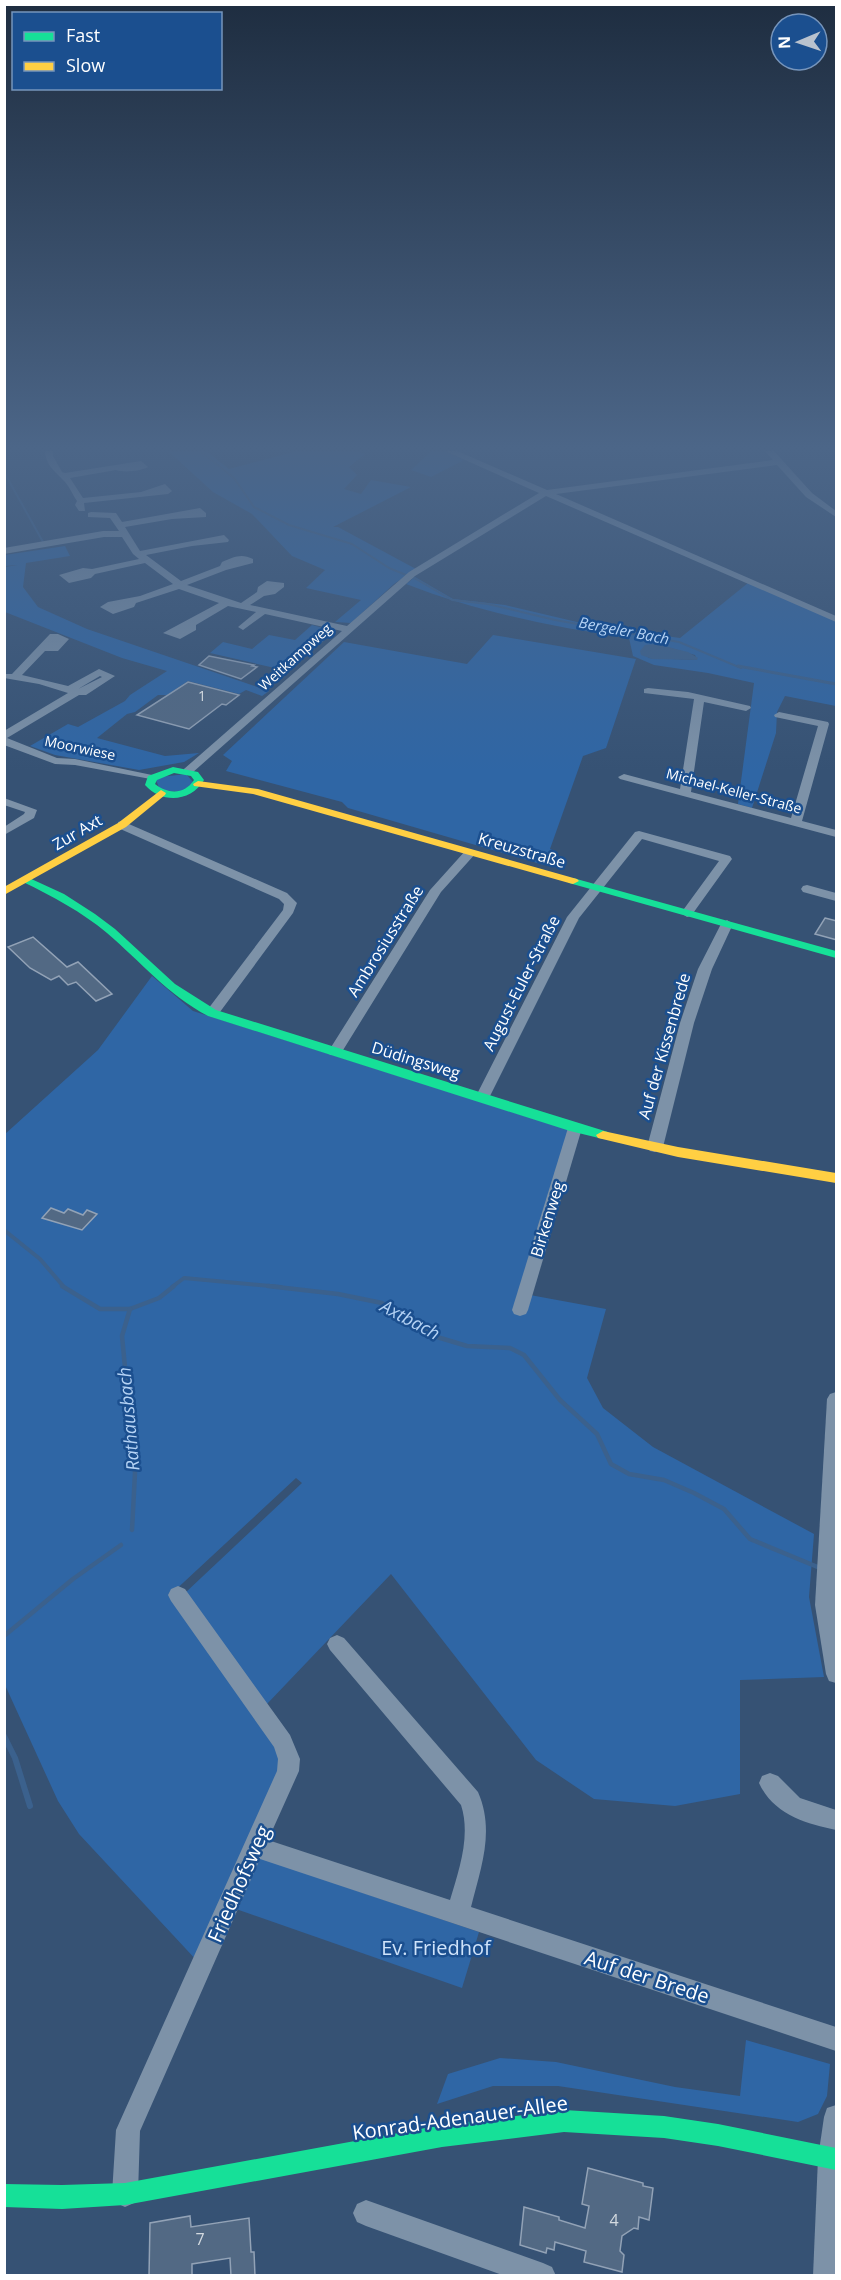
<svg xmlns="http://www.w3.org/2000/svg" width="841" height="2280" viewBox="0 0 841 2280" font-family="'Open Sans',sans-serif">
<rect width="100%" height="100%" fill="#365274"/>
<g fill="#2f66a5" fill-rule="evenodd">
<path d="M 168,451 L 206,451 L 229,469 L 297,451 L 356,451 L 365,454 L 349,467 L 357,475 L 344,489 L 361,494 L 371,480 L 411,487 L 333,527 L 338,527 L 416,569 L 394,584 L 351,623 L 335,622 L 361,600 L 306,588 L 325,570 L 292,556 L 252,514 L 213,492 Z"/>
<path d="M 432,451 L 444,451 L 464,460 L 431,477 L 411,470 Z"/>
<path d="M 65,546 L 70,556 L 26,563 L 23,587 L 38,607 L 87,629 L 269,691 L 262,696 L 246,690 L 239,694 L 188,681 L 167,695 L 158,695 L 135,712 L 127,714 L 97,738 L 165,756 L 199,753 L 184,762 L 139,770 L 55,755 L 30,746 L 68,724 L 78,727 L 125,701 L 130,695 L 167,671 L 122,658 L 5,612 L 5,567 L 17,565 L 6,566 L 5,555 Z"/>
<path d="M 415,577 L 453,599 L 505,605 L 594,626 L 680,638 L 748,583 L 836,620 L 836,706 L 785,696 L 777,712 L 776,733 L 752,808 L 738,804 L 754,683 L 708,673 L 654,665 L 633,656 L 629,638 C 553,627 478,612 406,584 ZM 656,644 L 695,655 L 697,660 L 648,658 Z"/>
<path d="M 312,625 L 335,631 L 288,671 L 210,653 L 223,642 L 252,649 L 269,635 L 295,640 Z"/>
<path d="M 493,635 L 636,659 L 606,748 L 583,756 L 550,849 L 555,851 L 544,865 L 348,808 L 342,802 L 226,771 L 232,761 L 223,755 L 344,642 L 467,664 Z"/>
<path d="M 186,774 L 194,783 L 180,792 L 160,790 L 156,780 L 160,777 Z"/>
<path d="M 152,976 L 193,1011 L 569,1130 L 530,1295 L 606,1309 L 587,1378 L 603,1408 L 653,1447 L 814,1534 L 809,1597 L 824,1677 L 740,1680 L 740,1794 L 675,1806 L 594,1799 L 536,1760 L 391,1574 L 266,1705 L 185,1593 L 302,1483 L 296,1478 L 170,1595 L 277,1745 L 282,1760 L 199,1963 L 79,1834 L 58,1801 L 5,1685 L 4,1135 L 98,1050 Z"/>
<path d="M 257,1857 L 479,1932 L 462,1988 L 236,1909 Z"/>
<path d="M 746,2040 L 830,2064 L 827,2096 L 818,2114 L 798,2122 L 558,2086 L 493,2086 L 437,2104 L 448,2074 L 500,2058 L 556,2062 L 675,2087 L 740,2096 Z"/>
</g>
<path fill="#3b618d" d="M 656,644 L 688,652 L 698,658 L 697,660 L 652,659 L 641,655 L 640,651 L 645,645 Z"/>
<g fill="none" stroke-linecap="round" stroke-linejoin="round">
<g stroke="#3b618d" stroke-width="2">
<path d="M 200,451 L 234,478 L 254,507 L 289,525 L 352,544 L 389,568 L 416,579 L 452,600 L 488,604 L 555,620 L 679,642 L 741,668"/>
<path d="M 4,472 L 43,542"/>
</g>
<path stroke="#3b618d" stroke-width="3" d="M 738,666 L 836,684"/>
<g stroke="#3b618d" stroke-width="4">
<path d="M 4,1230 L 40,1259 L 64,1287"/>
<path d="M 172,1287 L 184,1278 L 281,1287"/>
</g>
<g stroke="#3b618d" stroke-width="4.5">
<path d="M 62,1286 L 100,1309 L 130,1309 L 159,1298 L 174,1286"/>
<path d="M 268,1286 L 338,1294 L 382,1303 L 407,1321 L 437,1337 L 467,1346 L 510,1348 L 524,1355 L 560,1400 L 597,1434 L 611,1464 L 629,1474 L 664,1480 L 694,1493 L 724,1509 L 750,1539 L 820,1568"/>
<path d="M 130,1309 L 122,1336 L 135,1473 L 132,1530"/>
<path d="M 4,1636 L 73,1579 L 121,1545"/>
</g>
<path stroke="#3b618d" stroke-width="6" d="M 4,1736 L 15,1758 L 30,1806"/>
</g>
<g fill="#526984" stroke="#92a2b6" stroke-width="1.5">
<path d="M 209,656 L 254,665 L 252,666 L 257,667 L 241,679 L 199,665 Z"/>
<path d="M 188,682 L 239,695 L 226,705 L 222,704 L 189,729 L 137,715 Z"/>
<path d="M 825,918 L 837,921 L 837,940 L 815,934 Z"/>
<path d="M 33,937 L 67,967 L 78,962 L 112,994 L 96,1001 L 76,982 L 68,985 L 59,976 L 51,980 L 30,968 L 8,947 Z"/>
<path d="M 51,1208 L 64,1213 L 68,1209 L 83,1215 L 87,1210 L 97,1214 L 82,1230 L 42,1218 Z"/>
<path d="M 588,2168 L 643,2183 L 643,2186 L 653,2188 L 649,2220 L 639,2217 L 638,2229 L 634,2228 L 622,2236 L 620,2251 L 624,2255 L 622,2272 L 584,2262 L 586,2251 L 555,2242 L 554,2250 L 547,2248 L 546,2253 L 520,2245 L 524,2207 L 559,2217 L 559,2220 L 585,2228 L 589,2206 L 582,2204 Z"/>
<path d="M 190,2216 L 191,2227 L 249,2218 L 251,2252 L 254,2252 L 255,2276 L 231,2276 L 230,2258 L 192,2264 L 192,2276 L 149,2276 L 150,2223 Z"/>
</g>
<g fill="none" stroke-linecap="round" stroke-linejoin="round">
<g fill="#7d92a8" fill-rule="evenodd">
<path d="M 45,451 L 53,451 L 53,456 L 62,472 L 65,473 L 141,461 L 148,467 C 141,471 124,473 116,470 L 70,478 L 83,498 L 141,492 L 165,484 L 172,491 L 168,494 L 84,503 L 85,511 L 79,511 L 75,505 L 77,501 C 72,494 69,485 63,480 C 55,471 46,466 45,451 Z"/>
<path d="M 445,451 L 457,451 L 547,490 L 773,460 L 765,451 L 774,451 L 812,493 L 836,511 L 836,517 L 806,497 L 777,465 L 556,494 L 836,616 L 836,622 L 546,496 L 415,576 L 192,773 L 184,773 L 184,769 L 342,631 L 265,614 L 243,630 L 238,627 L 256,612 L 228,606 L 196,625 L 196,630 L 180,639 L 163,633 L 219,603 L 179,589 L 136,603 L 134,607 L 113,614 L 100,607 L 108,602 L 140,596 L 173,584 L 145,563 L 95,574 L 91,578 L 69,583 L 59,575 L 83,568 L 92,569 L 139,559 L 133,554 L 122,537 L 104,537 L 4,554 L 4,548 L 103,531 L 119,531 L 110,518 L 88,517 L 88,513 L 91,512 L 116,513 L 122,522 L 200,508 L 206,513 L 206,517 L 172,519 L 125,527 L 140,551 L 224,535 L 229,540 L 228,542 L 192,546 L 146,555 L 181,581 L 220,566 L 222,562 C 234,557 241,553 253,559 L 253,563 L 226,570 L 187,585 L 241,603 L 257,592 L 258,587 L 267,581 L 284,583 L 284,587 L 275,594 L 264,596 L 250,605 L 347,626 L 409,572 L 539,493 Z"/>
<path d="M 50,634 L 58,634 L 69,639 L 58,651 L 45,651 L 22,675 L 68,686 L 99,669 L 115,676 L 86,695 L 79,695 L 7,738 L 57,758 L 75,759 L 152,775 L 156,776 L 156,780 L 75,765 L 55,764 L 4,745 L 4,731 L 68,693 L 39,684 L 4,678 L 4,674 L 12,674 ZM 100,676 L 102,677 L 78,689 Z"/>
<path d="M 648,688 L 688,692 L 750,706 L 751,708 L 746,711 L 704,702 L 691,792 L 791,818 L 818,726 L 775,717 L 774,715 L 779,712 L 828,722 L 829,724 L 802,821 L 836,830 L 836,837 L 620,779 L 618,777 L 624,774 L 680,789 L 694,699 L 644,693 L 644,689 Z"/>
<path d="M 4,798 L 37,810 L 34,818 L 4,835 L 4,827 L 24,814 L 25,812 L 4,805 Z"/>
<path d="M 122,821 L 287,893 L 297,903 L 293,913 L 217,1016 L 212,1017 L 205,1013 L 283,910 L 284,904 L 279,899 L 118,828 L 118,822 Z"/>
<path d="M 639,831 L 730,856 L 732,859 L 691,916 L 687,917 L 681,913 L 719,861 L 642,839 L 579,918 L 489,1098 L 487,1101 L 477,1101 L 475,1098 L 567,917 L 635,832 Z"/>
<path d="M 470,849 L 476,853 L 441,892 L 340,1055 L 330,1055 L 328,1052 L 430,890 L 466,850 Z"/>
<path d="M 807,885 L 836,893 L 836,901 L 803,892 L 801,889 L 803,886 Z"/>
<path d="M 727,920 L 733,924 L 712,969 L 694,1023 L 663,1147 L 655,1152 L 650,1151 L 647,1147 L 680,1023 L 698,969 L 721,924 Z"/>
<path d="M 575,1123 L 582,1128 L 528,1310 L 526,1314 L 520,1316 L 514,1314 L 512,1310 L 568,1128 Z"/>
<path d="M 836,1392 L 836,1683 L 829,1681 L 826,1674 L 815,1605 L 827,1399 L 830,1394 Z"/>
<path d="M 178,1586 L 185,1589 L 290,1735 L 300,1759 L 299,1771 L 268,1840 L 450,1900 C 459,1870 471,1836 461,1805 L 330,1650 L 327,1644 L 330,1638 L 337,1635 L 344,1638 L 478,1792 C 495,1831 481,1867 471,1907 L 836,2027 L 836,2051 L 260,1859 L 140,2131 L 138,2194 L 134,2203 L 125,2207 L 116,2203 L 112,2194 L 116,2130 L 277,1771 L 278,1759 L 274,1747 L 171,1601 L 168,1595 L 171,1589 Z"/>
<path d="M 770,1773 L 778,1776 L 800,1798 L 836,1810 L 836,1830 C 806,1824 773,1814 759,1783 L 762,1776 Z"/>
<path d="M 836,2105 L 836,2276 L 813,2276 L 818,2158 L 824,2117 L 827,2108 Z"/>
<path d="M 366,2200 L 543,2263 L 552,2267 L 556,2276 L 505,2276 L 366,2226 L 357,2222 L 353,2213 L 357,2204 Z"/>
</g>
<g fill="#16e098" fill-rule="evenodd">
<path d="M 173,767 L 198,772 L 204,780 C 191,802 162,804 145,785 L 148,776 ZM 174,773 L 191,776 L 194,780 C 184,795 168,794 155,784 L 157,780 Z"/>
<path d="M 27,877 L 64,894 L 95,914 L 115,929 L 175,984 L 216,1010 L 608,1132 L 610,1135 L 603,1139 L 570,1131 L 208,1016 C 168,995 141,962 107,933 C 82,912 52,896 23,882 L 23,878 Z"/>
<path d="M 573,878 L 836,951 L 836,958 L 569,883 L 567,881 Z"/>
<path d="M 564,2110 L 664,2116 L 718,2124 L 836,2148 L 836,2170 L 718,2146 L 664,2138 L 564,2132 L 442,2147 L 125,2205 L 62,2209 L 4,2207 L 4,2184 L 62,2185 L 125,2183 L 442,2125 Z"/>
</g>
<g fill="#ffcf43" fill-rule="evenodd">
<path d="M 198,781 L 258,789 L 577,879 L 579,881 L 573,884 L 569,883 L 253,794 L 194,786 L 193,784 Z"/>
<path d="M 161,790 L 166,793 L 165,795 L 126,827 L 4,895 L 4,887 L 118,823 Z"/>
<path d="M 603,1131 L 678,1147 L 836,1173 L 836,1183 L 678,1157 L 598,1138 L 596,1135 Z"/>
</g>
</g>
<linearGradient id="sky" x2="0" y2="1"><stop stop-color="#1e2d40"/><stop offset="0.58" stop-color="#4c6688"/><stop offset="1" stop-color="#4c6688" stop-opacity="0"/></linearGradient>
<rect width="841" height="771" fill="url(#sky)"/>
<g text-anchor="middle" stroke-width="5" stroke-linejoin="round" paint-order="stroke">
<g font-size="14" fill="#fff" stroke="#1b4f8f">
<text transform="translate(295 657) rotate(-42)" y="5">Weitkampweg</text>
<text transform="translate(80 748) rotate(12)" y="5">Moorwiese</text>
<text transform="translate(734 791) rotate(15)" y="5">Michael-Keller-Straße</text>
</g>
<g font-size="14" fill="#d4dae0">
<text x="202" y="701">1</text>
</g>
<g font-size="15" font-style="italic" fill="#b5d3f5" stroke="#1b4f8f">
<text transform="translate(624 631) rotate(11)" y="5">Bergeler Bach</text>
</g>
<g font-size="16" fill="#fff" stroke="#1b4f8f">
<text transform="translate(77 832) rotate(-30)" y="6">Zur Axt</text>
<text transform="translate(522 850) rotate(16)" y="6">Kreuzstraße</text>
<text transform="translate(385 941) rotate(-58)" y="6">Ambrosiusstraße</text>
<text transform="translate(521 983) rotate(-63)" y="6">August-Euler-Straße</text>
<text transform="translate(664 1046) rotate(-74)" y="6">Auf der Kissenbrede</text>
<text transform="translate(416 1060) rotate(17)" y="6">Düdingsweg</text>
<text transform="translate(547 1219) rotate(-73)" y="6">Birkenweg</text>
</g>
<g font-size="16" fill="#d4dae0">
<text x="614" y="2226">4</text>
<text x="200" y="2245">7</text>
</g>
<g font-size="18" font-style="italic" fill="#b5d3f5" stroke="#1b4f8f">
<text transform="translate(410 1320) rotate(28)" y="6">Axtbach</text>
<text transform="translate(129 1419) rotate(-95)" y="6">Rathausbach</text>
</g>
<g font-size="20" fill="#fff" stroke="#1b4f8f">
<text transform="translate(239 1884) rotate(-66)" y="7">Friedhofsweg</text>
<text transform="translate(647 1977) rotate(18)" y="7">Auf der Brede</text>
<text transform="translate(460 2118) rotate(-8)" y="7">Konrad-Adenauer-Allee</text>
</g>
<g font-size="20" fill="#cfe3fa" stroke="#1b4f8f">
<text x="436" y="1955">Ev. Friedhof</text>
</g>
</g>
<rect width="841" height="2280" fill="none" stroke="#ffffff" stroke-width="12"/>
<rect x="12" y="12" width="210" height="78" fill="#1b4f8f" stroke="#7695bc" stroke-width="1.5"/>
<rect x="24" y="32" width="30" height="9" fill="#16e098" stroke="#7695bc" stroke-width="1.5"/>
<text x="66" y="42" font-size="18" fill="#ffffff">Fast</text>
<rect x="24" y="62" width="30" height="9" fill="#ffcf43" stroke="#7695bc" stroke-width="1.5"/>
<text x="66" y="72" font-size="18" fill="#ffffff">Slow</text>
<g transform="translate(799 42) rotate(268)"><circle r="28" fill="#1b4f8f" stroke="#7695bc" stroke-width="1.5"/>
<path d="M0-4.5L10 22L0 15L-10 22Z" fill="#b9c2ce"/>
<text y="-9" font-size="16" font-weight="bold" text-anchor="middle" fill="#ffffff">N</text>
</g>
</svg>
